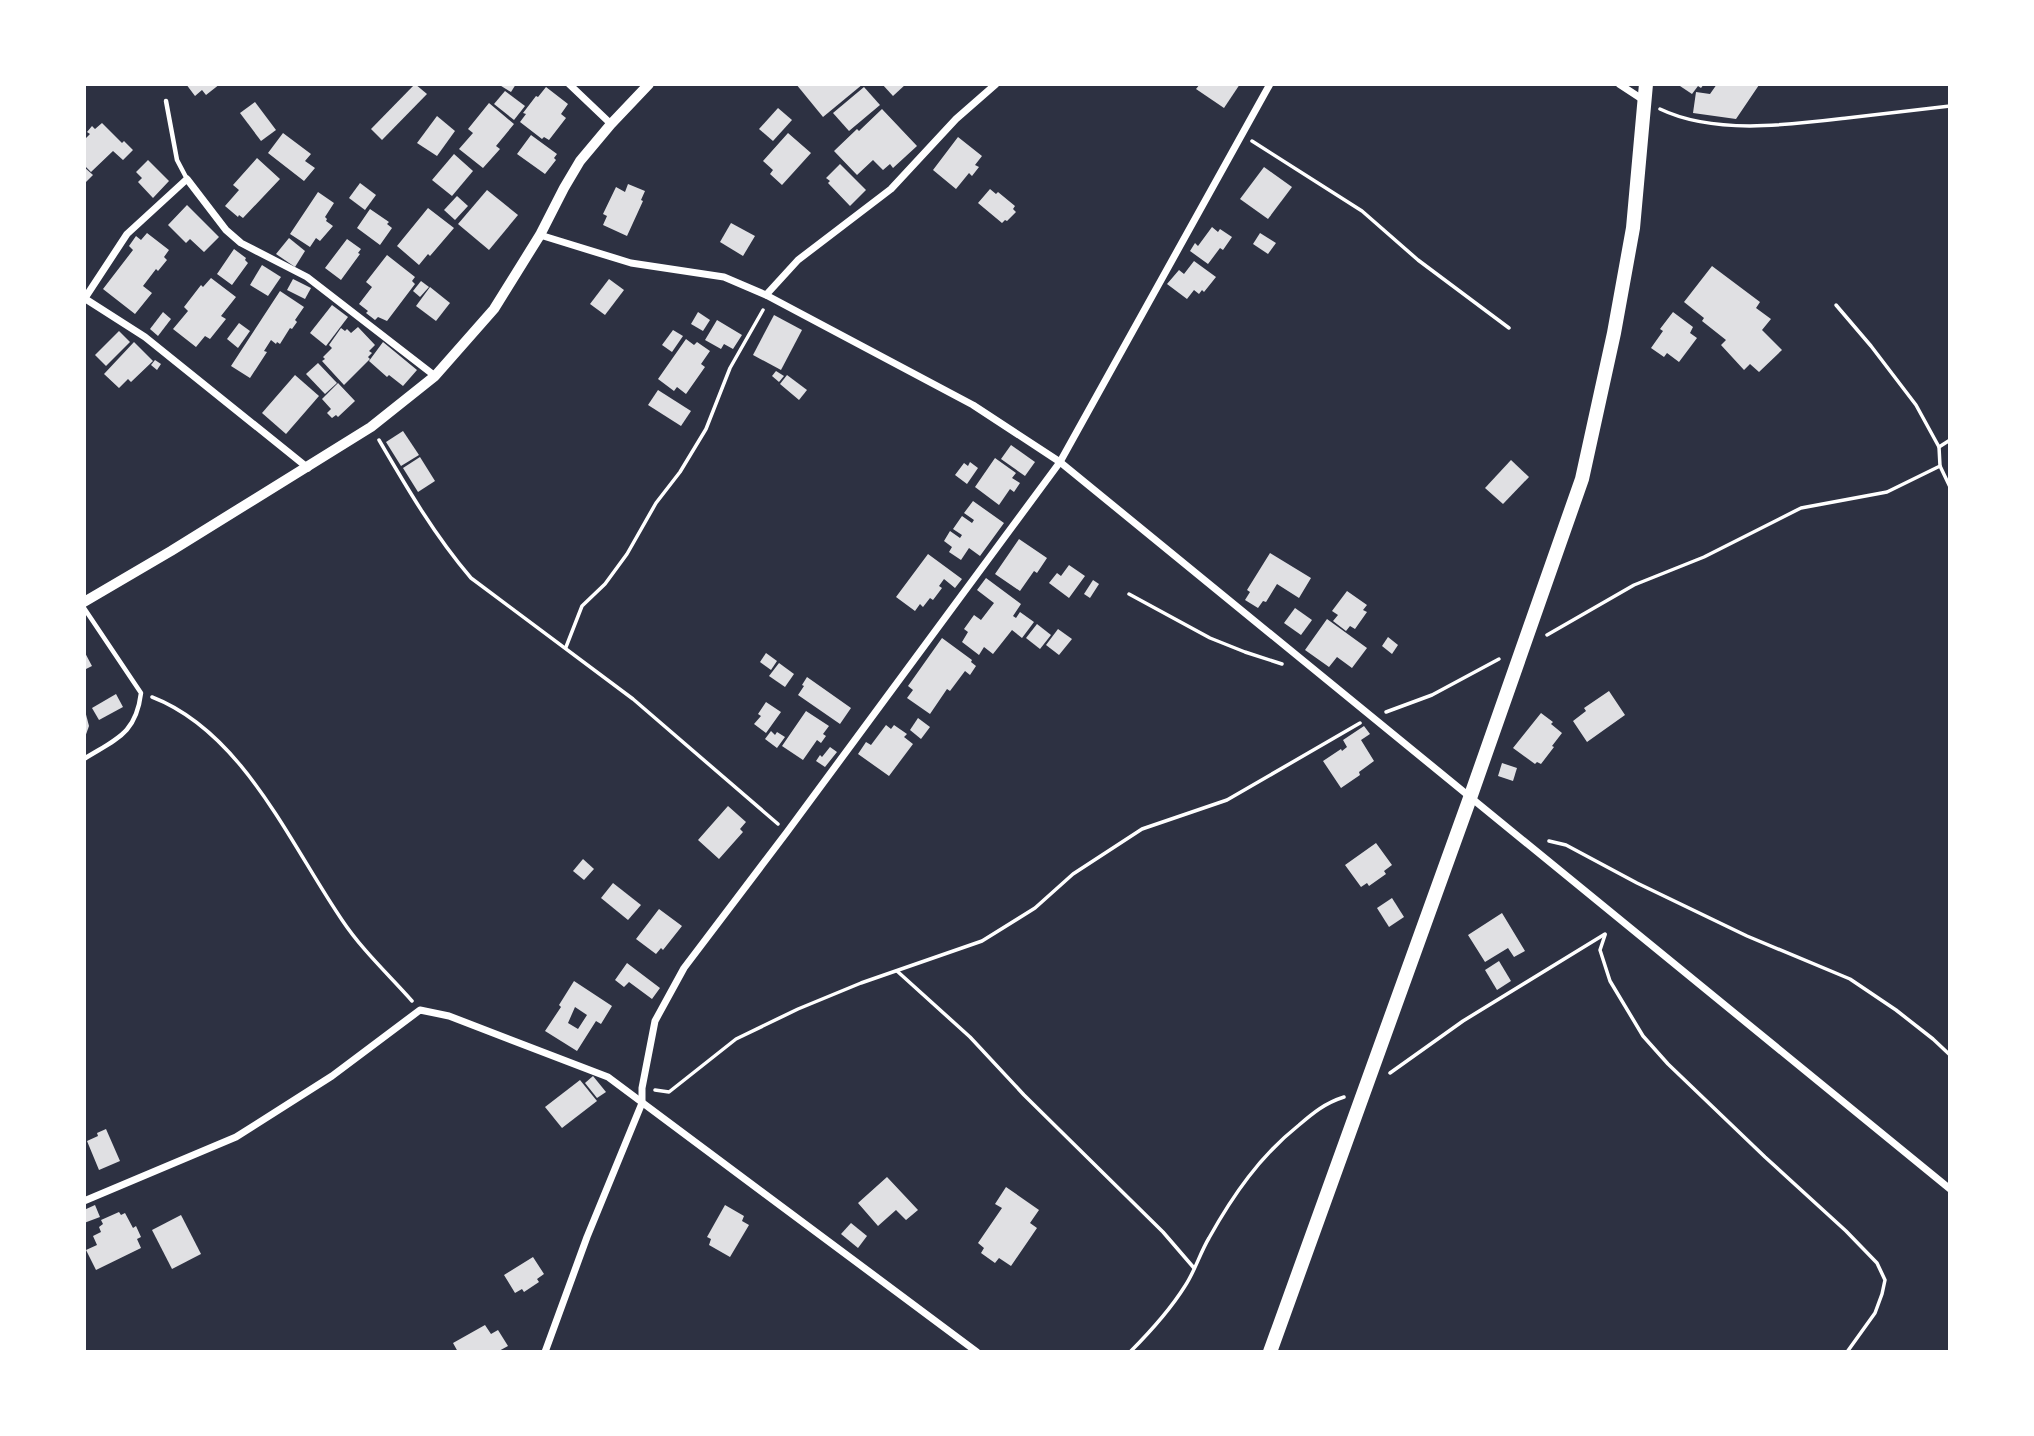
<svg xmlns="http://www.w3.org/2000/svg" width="2034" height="1436" viewBox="0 0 2034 1436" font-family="Commissioner,sans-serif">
<rect width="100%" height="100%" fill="#2d3142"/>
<g fill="#e0e0e3" fill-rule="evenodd">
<path d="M 186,84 L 220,84 L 206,95 L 202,90 L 195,96 Z"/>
<path d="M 415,84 L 427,94 L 382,140 L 371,129 Z"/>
<path d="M 498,84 L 516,84 L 511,92 Z"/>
<path d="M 796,84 L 863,84 L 823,117 Z"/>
<path d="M 882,84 L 906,84 L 893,96 Z"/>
<path d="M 1200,84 L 1240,84 L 1224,108 L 1196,89 Z"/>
<path d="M 1677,84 L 1704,84 L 1701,88 L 1698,86 L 1692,94 Z"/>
<path d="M 1717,84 L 1757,84 L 1759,85 L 1736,119 L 1693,113 L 1696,92 L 1710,94 Z"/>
<path d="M 546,87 L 568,104 L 561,114 L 566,118 L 549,140 L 544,137 L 542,139 L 520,122 L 526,114 L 523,113 L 536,96 L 538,97 Z"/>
<path d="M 864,87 L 880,105 L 849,131 L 833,113 Z"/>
<path d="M 505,91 L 525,106 L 514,120 L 494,104 Z"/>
<path d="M 255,102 L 276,130 L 261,141 L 240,113 Z"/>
<path d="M 489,103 L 514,124 L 496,146 L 500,149 L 483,168 L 459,149 L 473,133 L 468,129 Z"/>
<path d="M 778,108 L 792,120 L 773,141 L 759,129 Z"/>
<path d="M 882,109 L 917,146 L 893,168 L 890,164 L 883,170 L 873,160 L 857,175 L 834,151 L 857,129 L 859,131 Z"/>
<path d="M 437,116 L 455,131 L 437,156 L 417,143 Z"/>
<path d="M 102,123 L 122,143 L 124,141 L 133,150 L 123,160 L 113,151 L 91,172 L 84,165 L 84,140 L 90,134 L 87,132 L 92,126 L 95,129 Z"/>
<path d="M 283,133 L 311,154 L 305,161 L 315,168 L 304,181 L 268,153 Z"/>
<path d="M 788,133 L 811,153 L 782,185 L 770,174 L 773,170 L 763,161 Z"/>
<path d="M 531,135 L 557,154 L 554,158 L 556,160 L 545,174 L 517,154 Z"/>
<path d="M 958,137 L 982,156 L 975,165 L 979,167 L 972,176 L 969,173 L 956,189 L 933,170 Z"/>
<path d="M 454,154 L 473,171 L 452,196 L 432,180 Z"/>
<path d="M 257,158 L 280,179 L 243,218 L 239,215 L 238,217 L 225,206 L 239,190 L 233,185 Z"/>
<path d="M 148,160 L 169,181 L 153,198 L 138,182 L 142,178 L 136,172 Z"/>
<path d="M 840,164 L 866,190 L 850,206 L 828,183 L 830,181 L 826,178 Z"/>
<path d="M 84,167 L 93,175 L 84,184 Z"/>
<path d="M 1264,167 L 1292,187 L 1268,219 L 1240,199 Z"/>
<path d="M 360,183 L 376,195 L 365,210 L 349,198 Z"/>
<path d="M 628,184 L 645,191 L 641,200 L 643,201 L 627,236 L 603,225 L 607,216 L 603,214 L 616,187 L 625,192 Z"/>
<path d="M 990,189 L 996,194 L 998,192 L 1015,206 L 1013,209 L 1016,212 L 1007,221 L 1005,220 L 1002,223 L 978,203 Z"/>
<path d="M 487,190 L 518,215 L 489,250 L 458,224 Z"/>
<path d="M 318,192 L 334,203 L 325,217 L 327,219 L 326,221 L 333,226 L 320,241 L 316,238 L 310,247 L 290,234 Z"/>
<path d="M 457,196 L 468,206 L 455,220 L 444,210 Z"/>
<path d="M 187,205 L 219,237 L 204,252 L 190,239 L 186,243 L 168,225 Z"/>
<path d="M 428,208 L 454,228 L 430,256 L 428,254 L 419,265 L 397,246 Z"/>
<path d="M 370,209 L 389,222 L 387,224 L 392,228 L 380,245 L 357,228 Z"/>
<path d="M 731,223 L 755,236 L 743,256 L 720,242 Z"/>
<path d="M 1212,227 L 1218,232 L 1220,229 L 1232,237 L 1223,250 L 1220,248 L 1208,264 L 1190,251 L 1195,243 L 1198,246 Z"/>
<path d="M 147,233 L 169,250 L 164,257 L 167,260 L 158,271 L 156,269 L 143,286 L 152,293 L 135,314 L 103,289 L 133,250 L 129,246 L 136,236 L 141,240 Z"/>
<path d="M 1260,233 L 1276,243 L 1268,254 L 1253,244 Z"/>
<path d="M 289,238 L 305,251 L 295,267 L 276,254 Z"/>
<path d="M 347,239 L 361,249 L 358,253 L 360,254 L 341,280 L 325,268 Z"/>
<path d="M 234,249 L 246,258 L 245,260 L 248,263 L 232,285 L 217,274 Z"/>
<path d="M 387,255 L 415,277 L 412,281 L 415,284 L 387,321 L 378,317 L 375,320 L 366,313 L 368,311 L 359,304 L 372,287 L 366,282 Z"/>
<path d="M 1194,261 L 1216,277 L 1204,292 L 1202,290 L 1199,294 L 1194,290 L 1187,299 L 1167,284 L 1179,270 L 1184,274 Z"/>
<path d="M 262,265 L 281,277 L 268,296 L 250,285 Z"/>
<path d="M 1712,266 L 1760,302 L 1756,308 L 1771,319 L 1762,330 L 1782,350 L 1759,372 L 1750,364 L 1744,370 L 1721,345 L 1726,340 L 1702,321 L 1704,318 L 1684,302 Z"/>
<path d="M 211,278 L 236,297 L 221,316 L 226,319 L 210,339 L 205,336 L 196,347 L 173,329 L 188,311 L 184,307 L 201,285 L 203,287 Z"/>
<path d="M 293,279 L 311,288 L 305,299 L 287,290 Z"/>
<path d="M 609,279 L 624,290 L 605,315 L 590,304 Z"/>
<path d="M 421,281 L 429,287 L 420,297 L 413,291 Z"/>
<path d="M 430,287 L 450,303 L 436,321 L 416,306 Z"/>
<path d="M 280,291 L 304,307 L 295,320 L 297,322 L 292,329 L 290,328 L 280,344 L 277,342 L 276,344 L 271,340 L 264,351 L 267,352 L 250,378 L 231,366 Z"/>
<path d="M 332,305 L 348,317 L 326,346 L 310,333 Z"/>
<path d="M 163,312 L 171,319 L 158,336 L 150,329 Z"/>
<path d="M 698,312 L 710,320 L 703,331 L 691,324 Z"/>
<path d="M 1673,312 L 1693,327 L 1690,333 L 1697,338 L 1679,362 L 1667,353 L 1664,357 L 1651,348 L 1663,331 L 1660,329 Z"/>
<path d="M 774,315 L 802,330 L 781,370 L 753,355 Z"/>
<path d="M 717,320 L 742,335 L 733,349 L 724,344 L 721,349 L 705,340 Z"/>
<path d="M 239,323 L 250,331 L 238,348 L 227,339 Z"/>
<path d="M 358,327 L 375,345 L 369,351 L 372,353 L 368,357 L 365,354 L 370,359 L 344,385 L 322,361 L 325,359 L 323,357 L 332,348 L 329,345 L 341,328 L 345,331 L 347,329 L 351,333 Z"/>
<path d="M 673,330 L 683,336 L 672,352 L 662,345 Z"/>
<path d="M 119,331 L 130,342 L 106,366 L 95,355 Z"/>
<path d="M 686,339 L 694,345 L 697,342 L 710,351 L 701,364 L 705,367 L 686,394 L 677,387 L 674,391 L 658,379 Z"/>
<path d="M 134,342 L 153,361 L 131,382 L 128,379 L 119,388 L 104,374 Z"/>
<path d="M 383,342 L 417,370 L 403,386 L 389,375 L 387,377 L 369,361 Z"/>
<path d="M 155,360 L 161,364 L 157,370 L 151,365 Z"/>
<path d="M 318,363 L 337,383 L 325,394 L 306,374 Z"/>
<path d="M 776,371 L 784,376 L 779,382 L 772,376 Z"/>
<path d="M 295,375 L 319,396 L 286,434 L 262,413 Z"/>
<path d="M 787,375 L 807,390 L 799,400 L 780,384 Z"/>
<path d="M 338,383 L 355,401 L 338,417 L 336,415 L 332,418 L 327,413 L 331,409 L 322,399 Z"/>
<path d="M 658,390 L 691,411 L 681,426 L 648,405 Z"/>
<path d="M 403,431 L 419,455 L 401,466 L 386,442 Z"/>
<path d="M 1011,445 L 1035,462 L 1025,476 L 1001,459 Z"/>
<path d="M 420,457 L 435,481 L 418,492 L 403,468 Z"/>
<path d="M 995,458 L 1016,473 L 1012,478 L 1020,483 L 1014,492 L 1010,489 L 999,505 L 975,487 Z"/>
<path d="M 1511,460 L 1529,477 L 1503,504 L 1485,488 Z"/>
<path d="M 970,462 L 978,468 L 967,484 L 955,475 L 964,463 L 968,466 Z"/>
<path d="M 973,501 L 1004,523 L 980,556 L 969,548 L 961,560 L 949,552 L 952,547 L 944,541 L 950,531 L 960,538 L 962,535 L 953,529 L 962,516 L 972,523 L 974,520 L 964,513 Z"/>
<path d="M 1019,539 L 1047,558 L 1037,573 L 1034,571 L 1020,591 L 995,574 Z"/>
<path d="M 1270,553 L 1311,578 L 1299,598 L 1277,584 L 1266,602 L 1263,601 L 1258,608 L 1245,600 L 1250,592 L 1247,590 Z"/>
<path d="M 928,554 L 962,579 L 955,588 L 944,579 L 939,586 L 942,588 L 933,600 L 930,598 L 923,607 L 920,604 L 915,611 L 896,597 Z"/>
<path d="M 1069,565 L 1085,576 L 1069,598 L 1049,583 L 1057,573 L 1061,576 Z"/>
<path d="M 986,578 L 1021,604 L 1013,616 L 1016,618 L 1020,612 L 1034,622 L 1022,638 L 1012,630 L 993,654 L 984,647 L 979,655 L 962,642 L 968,632 L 964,629 L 974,615 L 981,620 L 994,603 L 977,590 Z"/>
<path d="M 1093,580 L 1099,584 L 1090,598 L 1084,594 Z"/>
<path d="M 1347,591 L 1367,605 L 1363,610 L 1367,612 L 1355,629 L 1350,626 L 1346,631 L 1333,621 L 1338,615 L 1332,611 Z"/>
<path d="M 1295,608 L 1312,620 L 1301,635 L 1284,623 Z"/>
<path d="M 1327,619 L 1367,648 L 1352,668 L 1337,657 L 1329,667 L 1305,650 Z"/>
<path d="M 1037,624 L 1051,635 L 1040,649 L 1026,638 Z"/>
<path d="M 1058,629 L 1072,639 L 1059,655 L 1046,645 Z"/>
<path d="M 1388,637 L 1398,645 L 1392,654 L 1382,646 Z"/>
<path d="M 942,638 L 972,660 L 971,662 L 976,666 L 970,675 L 965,671 L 950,691 L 947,689 L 930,714 L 907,698 L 913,690 L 908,686 Z"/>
<path d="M 84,651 L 92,666 L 84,670 Z"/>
<path d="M 766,653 L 777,661 L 771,670 L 760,662 Z"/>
<path d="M 779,663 L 794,674 L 785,687 L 769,676 Z"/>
<path d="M 807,677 L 851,708 L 840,724 L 798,695 L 804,686 L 802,685 Z"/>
<path d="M 1609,691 L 1625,715 L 1587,742 L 1573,721 L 1586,711 L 1584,708 Z"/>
<path d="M 116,694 L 123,707 L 99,720 L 92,708 Z"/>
<path d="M 766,702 L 781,712 L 766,733 L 754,724 L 761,716 L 758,714 Z"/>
<path d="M 84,707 L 89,726 L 84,740 Z"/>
<path d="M 806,711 L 829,726 L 823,734 L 826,736 L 821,743 L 817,740 L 803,760 L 782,746 Z"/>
<path d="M 1541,713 L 1553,722 L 1551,724 L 1562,733 L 1552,746 L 1554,747 L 1541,764 L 1537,762 L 1535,764 L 1513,748 Z"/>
<path d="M 918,718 L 930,727 L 921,739 L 910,730 Z"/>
<path d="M 886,725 L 891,729 L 894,725 L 907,734 L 904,737 L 913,744 L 889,776 L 858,754 L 866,742 L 871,745 Z"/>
<path d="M 1364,726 L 1370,734 L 1361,740 L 1374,761 L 1359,772 L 1360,775 L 1341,788 L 1323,761 L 1341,749 L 1342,751 L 1347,747 L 1343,740 Z"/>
<path d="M 771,731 L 775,735 L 777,732 L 785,737 L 777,748 L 765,739 Z"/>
<path d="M 830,747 L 837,752 L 825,767 L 816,761 L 820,755 L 822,757 Z"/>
<path d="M 1502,763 L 1517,768 L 1513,781 L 1498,776 Z"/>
<path d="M 728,806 L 746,822 L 740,829 L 743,832 L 719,859 L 698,840 Z"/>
<path d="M 1376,843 L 1392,865 L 1384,871 L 1386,874 L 1369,886 L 1367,883 L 1361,887 L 1345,865 Z"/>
<path d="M 583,859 L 594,869 L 584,880 L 573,871 Z"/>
<path d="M 613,883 L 641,905 L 628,920 L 601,898 Z"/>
<path d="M 1392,898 L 1404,917 L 1389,927 L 1377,908 Z"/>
<path d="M 659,909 L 682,926 L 663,950 L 661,948 L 656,954 L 636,939 Z"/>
<path d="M 1502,913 L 1525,951 L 1514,957 L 1508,948 L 1485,962 L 1468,935 Z"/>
<path d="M 1499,961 L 1511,981 L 1497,990 L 1485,970 Z"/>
<path d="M 627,963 L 660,988 L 652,999 L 629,982 L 624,987 L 615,980 Z"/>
<path d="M 574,981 L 612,1006 L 601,1024 L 596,1021 L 577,1051 L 545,1031 L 561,1007 L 559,1005 ZM 575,1007 L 587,1015 L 578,1029 L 568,1023 Z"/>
<path d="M 593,1076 L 606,1092 L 597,1098 L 585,1083 Z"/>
<path d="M 580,1080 L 597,1101 L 562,1128 L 545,1107 Z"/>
<path d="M 106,1129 L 120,1161 L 99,1170 L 87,1141 L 98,1136 L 97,1133 Z"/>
<path d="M 887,1177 L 918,1210 L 906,1220 L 896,1210 L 878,1226 L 858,1203 Z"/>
<path d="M 1006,1187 L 1039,1210 L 1030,1223 L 1037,1228 L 1011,1266 L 999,1258 L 995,1263 L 981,1253 L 984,1248 L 978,1243 L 1002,1208 L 995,1204 Z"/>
<path d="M 95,1205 L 100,1217 L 84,1223 L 84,1210 Z"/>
<path d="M 725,1205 L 744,1216 L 742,1221 L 749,1225 L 730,1257 L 709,1245 L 711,1239 L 707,1237 Z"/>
<path d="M 119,1212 L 121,1215 L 125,1213 L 133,1228 L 136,1226 L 141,1237 L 137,1239 L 141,1248 L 96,1270 L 86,1250 L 97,1245 L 93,1236 L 101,1232 L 99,1227 L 103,1224 L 101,1220 Z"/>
<path d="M 181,1215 L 201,1254 L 172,1269 L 152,1230 Z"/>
<path d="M 851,1223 L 867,1236 L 858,1248 L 841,1234 Z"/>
<path d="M 533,1257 L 544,1274 L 537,1279 L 539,1282 L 524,1292 L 522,1289 L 515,1293 L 504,1275 Z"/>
<path d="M 485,1325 L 491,1334 L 498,1330 L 508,1346 L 497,1352 L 458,1352 L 453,1343 Z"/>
</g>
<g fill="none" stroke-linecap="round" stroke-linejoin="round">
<g stroke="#fff" stroke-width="3.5">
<path d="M 1660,109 C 1714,135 1789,125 1847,118 C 1882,114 1916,110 1950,106"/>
<path d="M 1252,141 L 1362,211 L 1418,260 L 1509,328"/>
<path d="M 1836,305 L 1871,346 L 1916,405 L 1939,447"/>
<path d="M 379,440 C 407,488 435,536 471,578 L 633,699 L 778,824"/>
<path d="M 1940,466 L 1950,487"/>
<path d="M 1129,594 L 1210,638 L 1245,652 L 1282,664"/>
<path d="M 1547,635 L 1634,585 L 1704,557 L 1801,508 L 1887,492 L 1940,466 L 1939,447 L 1950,440"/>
<path d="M 566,647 L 582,606 L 605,584 L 627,554 L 656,503 L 680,472 L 706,429 L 730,368 L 763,310"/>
<path d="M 152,697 C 243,732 290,844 342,920 C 362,950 388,974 412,1001"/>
<path d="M 1386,712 L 1432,695 L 1499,659"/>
<path d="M 1549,841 L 1566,845 L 1637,883 L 1747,936 L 1850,979 L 1896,1010 L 1933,1039 L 1950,1055"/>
<path d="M 1605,935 L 1600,950 L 1610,981 L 1643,1036 L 1668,1064 L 1765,1157 L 1846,1231 L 1877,1263 L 1885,1280 L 1882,1294 L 1875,1313 L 1847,1352"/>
<path d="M 897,971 L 970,1037 L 1024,1095 L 1163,1232 L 1194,1268"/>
<path d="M 1390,1073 L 1463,1021 L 1605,934"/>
<path d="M 655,1090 L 669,1092 L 736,1039 L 798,1009 L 861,983 L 982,941 L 1035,908 L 1073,874 L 1142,829 L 1227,800 L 1360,723"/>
<path d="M 1130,1352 C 1150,1332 1170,1310 1185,1286 C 1195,1271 1200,1253 1209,1238 C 1233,1195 1260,1156 1299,1125 C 1313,1113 1325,1103 1344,1097"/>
</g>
<g stroke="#fff" stroke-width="4.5">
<path d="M 166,101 L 177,160 L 187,179"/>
<path d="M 84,608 L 141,693 C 136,734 116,739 84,759"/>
</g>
<g stroke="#fff" stroke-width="7">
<path d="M 569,84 L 611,124"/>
<path d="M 1619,84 L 1645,101"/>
<path d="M 540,235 L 631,263 L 724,277 L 766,295 L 973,405 L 1060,462 L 1950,1189"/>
<path d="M 766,295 L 798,260 L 891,189 L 956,119 L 996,84"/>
<path d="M 84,298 L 145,337 L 308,468"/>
<path d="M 85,298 L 127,234 L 187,179 L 226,230 L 241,243 L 307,277 L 435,376"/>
<path d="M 84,1201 L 236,1137 L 332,1076 L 420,1010 L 449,1016 L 608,1077 L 977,1352"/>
<path d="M 545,1352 L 587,1237 L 642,1103 L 642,1088 L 655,1021 L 684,968 L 787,832 L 1060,462 L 1270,84"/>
</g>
<path stroke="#fff" stroke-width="10" d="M 84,602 L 171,551 L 371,427 L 435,376 L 494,309 L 540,235 L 564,188 L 580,161 L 611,124 L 649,84"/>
<path stroke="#fff" stroke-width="14" d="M 1270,1352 L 1470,798 L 1582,479 L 1614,333 L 1633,228 L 1646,84"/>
</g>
<rect width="2034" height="1436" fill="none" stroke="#ffffff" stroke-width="172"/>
</svg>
